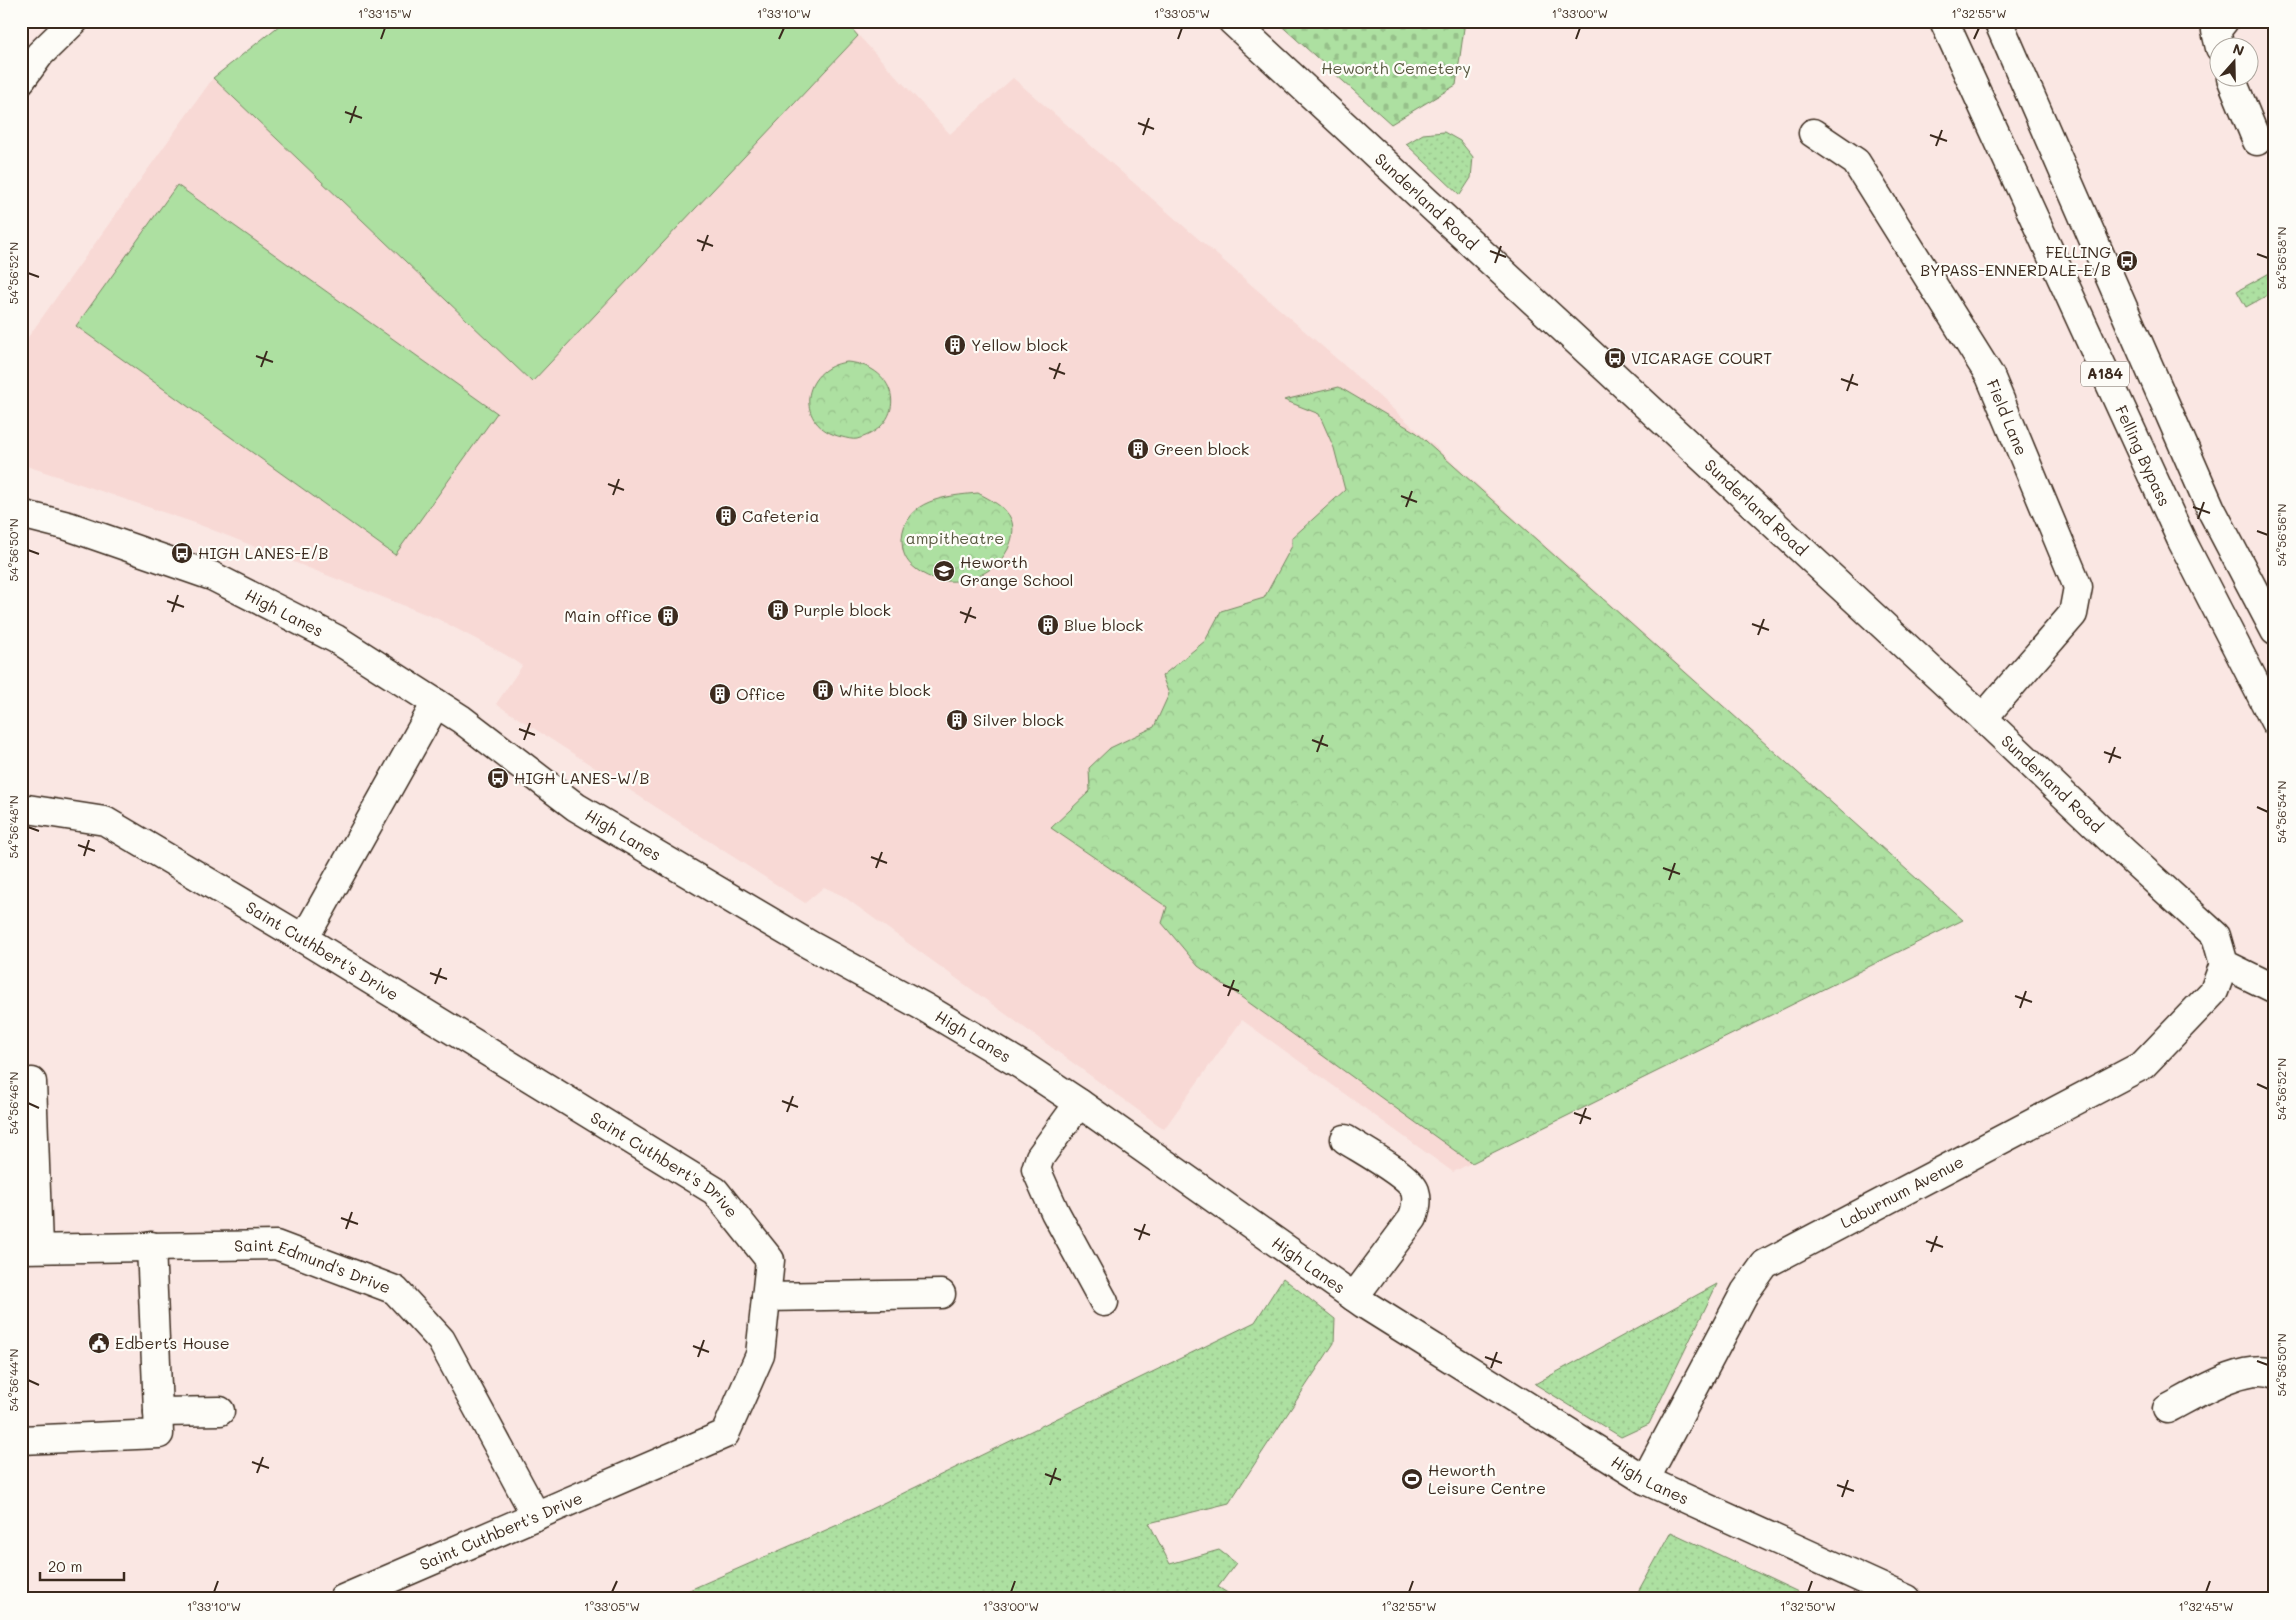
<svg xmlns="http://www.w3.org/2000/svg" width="2296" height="1620" viewBox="0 0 2296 1620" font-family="Mali,sans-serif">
<defs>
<pattern id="grass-dots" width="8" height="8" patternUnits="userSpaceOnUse" patternTransform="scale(1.25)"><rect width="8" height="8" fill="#ade0a1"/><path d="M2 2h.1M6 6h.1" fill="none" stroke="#96c08a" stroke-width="1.8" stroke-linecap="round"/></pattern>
<pattern id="cemetery-stones" width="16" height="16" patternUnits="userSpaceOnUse" patternTransform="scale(1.25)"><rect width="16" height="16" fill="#ade0a1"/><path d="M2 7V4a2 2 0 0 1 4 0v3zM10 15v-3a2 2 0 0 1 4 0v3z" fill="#96c08a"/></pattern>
<pattern id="park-crowns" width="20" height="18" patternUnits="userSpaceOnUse" patternTransform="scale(1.25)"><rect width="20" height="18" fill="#ade0a1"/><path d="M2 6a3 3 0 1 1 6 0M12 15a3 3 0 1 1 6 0" fill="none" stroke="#96c08a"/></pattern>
</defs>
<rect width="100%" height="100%" fill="#fae7e3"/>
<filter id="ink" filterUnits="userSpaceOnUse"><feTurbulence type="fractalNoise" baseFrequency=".02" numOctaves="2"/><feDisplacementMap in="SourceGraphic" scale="10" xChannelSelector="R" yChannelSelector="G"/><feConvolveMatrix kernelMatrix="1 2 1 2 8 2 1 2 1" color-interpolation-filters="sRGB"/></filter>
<g filter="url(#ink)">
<path fill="#f8d9d5" d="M 285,21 L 845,21 L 950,134 L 1013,78 L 1345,366 L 1963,920 L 1453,1172 L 1242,1020 L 1164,1129 L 843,896 L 824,887 L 805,903 L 496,704 L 522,666 L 506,655 L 438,619 L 195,523 L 21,464 L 21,347 L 213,78 Z"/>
<g fill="url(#grass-dots)" stroke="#748560">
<path d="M 1444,132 L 1460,141 L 1473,157 L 1471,178 L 1460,195 L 1406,144 L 1423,134 Z"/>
<path d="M 2275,270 L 2275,291 L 2246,307 L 2237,291 Z"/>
<path d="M 1283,1278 L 1335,1319 L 1334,1343 L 1229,1503 L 1149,1523 L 1170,1564 L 1219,1550 L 1236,1563 L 1218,1587 L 1237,1599 L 669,1599 L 842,1523 L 1255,1322 Z"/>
<path d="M 1717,1284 L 1649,1424 L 1621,1437 L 1535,1384 Z"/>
<path d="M 1671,1532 L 1813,1599 L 1634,1599 Z"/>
</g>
<path fill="url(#cemetery-stones)" stroke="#748560" d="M 1276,21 L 1465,21 L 1456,85 L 1391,124 Z"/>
<g fill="url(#park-crowns)" stroke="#748560">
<path d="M 847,362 C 900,366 909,425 857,439 C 853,440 846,438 842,437 C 794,427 800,368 847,362 Z"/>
<path d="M 1339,387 L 1417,433 L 1963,920 L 1472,1163 L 1198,966 L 1162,923 L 1167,907 L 1051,828 L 1090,791 L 1089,768 L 1110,748 L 1154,727 L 1169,694 L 1162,676 L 1205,641 L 1221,611 L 1264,598 L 1292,546 L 1292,538 L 1345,490 L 1334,448 L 1319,414 L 1284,400 Z"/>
<path d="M 978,493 C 989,499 1006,507 1011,519 C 1015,529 1012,540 1008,549 C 992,581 944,592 916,569 C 905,561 902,552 902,539 C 904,499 947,496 978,493 Z"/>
</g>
<g fill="#ade0a1" stroke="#748560">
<path d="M 285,21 L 845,21 L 858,36 L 532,382 L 213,78 Z"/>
<path d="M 177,185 L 497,413 L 395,555 L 76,326 Z"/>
</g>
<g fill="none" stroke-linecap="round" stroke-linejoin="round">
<g stroke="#3b2a1e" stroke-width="31">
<g id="minor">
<path id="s1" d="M 1232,21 L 1983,718 L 2124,852 L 2216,936 L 2224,964 L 2275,989"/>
<path d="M 2220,48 L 2216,31 L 2224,21"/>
<path d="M 2231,78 L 2257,141"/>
<path d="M 21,80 L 40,54 L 74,21"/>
<path id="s2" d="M 1813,133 L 1856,162 L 1990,376 L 2078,587 L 2073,614 L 1983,718"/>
<path id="s3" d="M 21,514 L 68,526 L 212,576 L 336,639 L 461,719 L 576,807 L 810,945 L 924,1007 L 1023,1066 L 1079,1103 L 1364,1304 L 1645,1480 L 1907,1599"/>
<path id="s4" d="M 21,808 L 105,821 L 304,939 L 715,1191 L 770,1260 L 760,1355 L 725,1434 L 343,1599"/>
<path d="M 304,939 L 436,703"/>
<path d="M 32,1082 L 38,1247"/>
<path d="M 1079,1103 L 1040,1157 L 1036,1169 L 1055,1212 L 1104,1302"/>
<path d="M 1345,1139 C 1360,1149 1409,1175 1415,1191 C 1418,1200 1416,1208 1413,1218 L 1354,1297"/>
<path id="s5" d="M 21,1249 L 276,1245 L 395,1290 L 441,1340 L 536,1516"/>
<path d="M 766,1297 L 941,1294"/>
<path d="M 2167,1409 C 2193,1396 2246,1361 2275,1374"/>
<path d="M 158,1412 L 220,1411"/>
<path d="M 21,1440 L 159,1434 L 151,1246"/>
<path id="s6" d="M 1645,1480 L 1745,1292 L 1765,1264 L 2143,1065 L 2214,991 L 2224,964"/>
</g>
</g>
<g stroke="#3b2a1e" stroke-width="31">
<g id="highway">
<path id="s7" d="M 1944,21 L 2182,541 L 2275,722"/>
<path d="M 1998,21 L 2211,509 L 2275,631"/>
</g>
</g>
<use href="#minor" stroke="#fdfcf7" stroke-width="28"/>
<use href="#highway" stroke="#fdfcf7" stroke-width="28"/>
</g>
</g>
<path fill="none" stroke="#3b2a1e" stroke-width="2" d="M 381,39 L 385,28M 779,39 L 784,28M 1178,39 L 1182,28M 1576,39 L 1580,28M 1974,39 L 1979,28M 345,112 L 362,118M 350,123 L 356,106M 1138,123 L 1154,129M 1143,135 L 1149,118M 1930,135 L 1947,141M 1936,146 L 1942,130M 697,240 L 713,246M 702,251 L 708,235M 1490,251 L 1506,257M 2257,254 L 2268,258M 1495,263 L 1501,246M 28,273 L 39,277M 256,356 L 273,362M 261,367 L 267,351M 1049,368 L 1065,374M 1054,379 L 1060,363M 1841,379 L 1858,385M 1847,391 L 1853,374M 608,484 L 624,490M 613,495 L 619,479M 1401,496 L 1417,502M 1406,507 L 1412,491M 2193,507 L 2210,513M 2198,519 L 2204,502M 2257,531 L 2268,535M 28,550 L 39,554M 167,601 L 184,607M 172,612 L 178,595M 960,612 L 976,618M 965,623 L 971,607M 1752,624 L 1769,630M 1758,635 L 1764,619M 519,729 L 535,735M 524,740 L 530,723M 1312,740 L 1328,746M 1317,752 L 1323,735M 2104,752 L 2121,758M 2109,763 L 2115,747M 2257,807 L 2268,812M 28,827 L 39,831M 78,845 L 95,851M 84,856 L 89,840M 871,857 L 887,863M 876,868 L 882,852M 1663,868 L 1680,874M 1669,880 L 1675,863M 430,973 L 447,979M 435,984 L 441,968M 1223,985 L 1239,991M 1228,996 L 1234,980M 2015,996 L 2032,1002M 2020,1008 L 2026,991M 2257,1084 L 2268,1089M 782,1101 L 798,1107M 28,1103 L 39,1108M 787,1112 L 793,1096M 1574,1113 L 1591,1119M 1580,1124 L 1586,1108M 341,1218 L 358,1224M 346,1229 L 352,1212M 1134,1229 L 1150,1235M 1139,1240 L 1145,1224M 1926,1241 L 1943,1247M 1931,1252 L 1937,1236M 693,1346 L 709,1352M 698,1357 L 704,1340M 1485,1357 L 1502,1363M 2257,1361 L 2268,1365M 1491,1368 L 1497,1352M 28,1380 L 39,1385M 252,1462 L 269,1468M 257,1473 L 263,1457M 1045,1474 L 1061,1480M 1050,1485 L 1056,1468M 1837,1485 L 1854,1491M 1842,1497 L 1848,1480M 214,1592 L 218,1581M 612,1592 L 617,1581M 1011,1592 L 1015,1581M 1409,1592 L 1413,1581M 1808,1592 L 1812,1581M 2206,1592 L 2210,1581"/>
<defs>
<g id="bus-disc" transform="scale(1.125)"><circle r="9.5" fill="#3b2a1e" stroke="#fdfcf7"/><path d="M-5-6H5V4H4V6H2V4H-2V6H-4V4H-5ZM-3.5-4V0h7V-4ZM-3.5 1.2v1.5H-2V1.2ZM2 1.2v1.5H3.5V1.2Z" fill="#fff"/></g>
<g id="building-disc" transform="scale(1.125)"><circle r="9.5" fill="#3b2a1e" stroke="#fdfcf7"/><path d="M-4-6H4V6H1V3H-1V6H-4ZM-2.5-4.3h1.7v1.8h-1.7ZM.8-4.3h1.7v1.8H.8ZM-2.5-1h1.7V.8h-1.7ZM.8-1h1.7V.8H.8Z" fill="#fff"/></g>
<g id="school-disc" transform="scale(1.125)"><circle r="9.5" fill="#3b2a1e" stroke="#fdfcf7"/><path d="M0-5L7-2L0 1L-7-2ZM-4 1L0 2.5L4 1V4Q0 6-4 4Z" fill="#fff"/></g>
<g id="civic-disc" transform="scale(1.125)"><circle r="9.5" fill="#3b2a1e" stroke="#fdfcf7"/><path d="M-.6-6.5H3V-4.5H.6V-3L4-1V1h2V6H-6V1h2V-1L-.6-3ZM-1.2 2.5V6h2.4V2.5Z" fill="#fff"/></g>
<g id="stadium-disc" transform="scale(1.125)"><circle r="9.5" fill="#3b2a1e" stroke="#fdfcf7"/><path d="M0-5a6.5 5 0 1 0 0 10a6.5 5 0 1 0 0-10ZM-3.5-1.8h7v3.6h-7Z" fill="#fff"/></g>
</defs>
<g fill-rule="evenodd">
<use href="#bus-disc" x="2127" y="261"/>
<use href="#building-disc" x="955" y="345"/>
<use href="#bus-disc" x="1615" y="358"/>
<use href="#building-disc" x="1138" y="449"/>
<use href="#building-disc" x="726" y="516"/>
<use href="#bus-disc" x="182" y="553"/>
<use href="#school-disc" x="944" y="571"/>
<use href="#building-disc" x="778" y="610"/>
<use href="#building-disc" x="668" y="616"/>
<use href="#building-disc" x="1048" y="625"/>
<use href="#building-disc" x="823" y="690"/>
<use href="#building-disc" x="720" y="694"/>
<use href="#building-disc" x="957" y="720"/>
<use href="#bus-disc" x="498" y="778"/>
<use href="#civic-disc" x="99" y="1343"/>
<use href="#stadium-disc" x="1412" y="1479"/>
</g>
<g text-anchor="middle" stroke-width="4.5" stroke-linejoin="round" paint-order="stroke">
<rect fill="#fdfcf7" stroke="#75695f" stroke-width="1" x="2081" y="361.5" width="48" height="25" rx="4"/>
<g font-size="15" font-weight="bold" fill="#3b2a1e">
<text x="2105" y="379">A184</text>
</g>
<g font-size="16" fill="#58583f" stroke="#fdfcf7">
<text x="1396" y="74">Heworth Cemetery</text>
<text x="955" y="544">ampitheatre</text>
</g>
<g font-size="16" fill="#3b2a1e" stroke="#fdfcf7">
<text dy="6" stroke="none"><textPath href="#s1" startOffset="265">Sunderland Road</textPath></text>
<text dy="6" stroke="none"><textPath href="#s2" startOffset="349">Field Lane</textPath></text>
<text dy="6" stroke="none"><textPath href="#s7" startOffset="478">Felling Bypass</textPath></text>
<text dy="6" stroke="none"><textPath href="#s1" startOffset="715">Sunderland Road</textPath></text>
<text dy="6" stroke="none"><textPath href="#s3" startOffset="282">High Lanes</textPath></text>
<text dy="6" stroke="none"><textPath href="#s1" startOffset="1120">Sunderland Road</textPath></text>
<text dy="6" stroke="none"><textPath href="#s3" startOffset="688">High Lanes</textPath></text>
<text dy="6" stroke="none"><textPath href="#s4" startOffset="338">Saint Cuthbert's Drive</textPath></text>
<text dy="6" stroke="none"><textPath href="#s3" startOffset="1092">High Lanes</textPath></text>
<text dy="6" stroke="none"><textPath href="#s4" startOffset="742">Saint Cuthbert's Drive</textPath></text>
<text dy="6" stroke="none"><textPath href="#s6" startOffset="402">Laburnum Avenue</textPath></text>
<text dy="6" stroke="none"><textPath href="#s3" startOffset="1498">High Lanes</textPath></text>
<text dy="6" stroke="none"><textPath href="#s5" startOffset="295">Saint Edmund's Drive</textPath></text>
<text dy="6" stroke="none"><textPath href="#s3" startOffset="1902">High Lanes</textPath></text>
<text transform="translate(501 1531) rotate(-23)" y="6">Saint Cuthbert's Drive</text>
</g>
<g font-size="16" fill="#3b2a1e" stroke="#fdfcf7" text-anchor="start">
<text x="2111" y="258" text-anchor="end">FELLING<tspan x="2111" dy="18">BYPASS-ENNERDALE-E/B</tspan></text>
<text x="971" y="351">Yellow block</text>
<text x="1631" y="364">VICARAGE COURT</text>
<text x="1154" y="455">Green block</text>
<text x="742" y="522">Cafeteria</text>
<text x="198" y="559">HIGH LANES-E/B</text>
<text x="960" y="568">Heworth<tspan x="960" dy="18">Grange School</tspan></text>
<text x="794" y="616">Purple block</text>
<text x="652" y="622" text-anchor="end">Main office</text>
<text x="1064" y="631">Blue block</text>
<text x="839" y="696">White block</text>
<text x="736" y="700">Office</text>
<text x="973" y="726">Silver block</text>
<text x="514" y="784">HIGH LANES-W/B</text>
<text x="115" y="1349">Edberts House</text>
<text x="1428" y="1476">Heworth<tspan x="1428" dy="18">Leisure Centre</tspan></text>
</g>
</g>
<rect width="2296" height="1620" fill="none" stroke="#fdfcf7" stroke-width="55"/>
<g transform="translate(2234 62) rotate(20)"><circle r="24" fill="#fdfcf7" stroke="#afa8a0"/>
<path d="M0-4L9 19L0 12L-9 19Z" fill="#3b2a1e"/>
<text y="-8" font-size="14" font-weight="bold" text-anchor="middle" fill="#3b2a1e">N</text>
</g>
<path d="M40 1572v8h84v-8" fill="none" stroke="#3b2a1e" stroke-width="2.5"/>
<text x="48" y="1572" font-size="15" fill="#3b2a1e" stroke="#fdfcf7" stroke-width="4" paint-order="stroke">20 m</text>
<rect x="28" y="28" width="2240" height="1564" fill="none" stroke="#3b2a1e" stroke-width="2"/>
<g font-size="12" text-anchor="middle" fill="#3b2a1e">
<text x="385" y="18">1°33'15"W</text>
<text x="784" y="18">1°33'10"W</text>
<text x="1182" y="18">1°33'05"W</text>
<text x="1580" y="18">1°33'00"W</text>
<text x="1979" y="18">1°32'55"W</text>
<text transform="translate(2282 258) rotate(-90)" y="4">54°56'58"N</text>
<text transform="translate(14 273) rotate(-90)" y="4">54°56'52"N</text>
<text transform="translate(2282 535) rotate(-90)" y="4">54°56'56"N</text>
<text transform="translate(14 550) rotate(-90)" y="4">54°56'50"N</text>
<text transform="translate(2282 812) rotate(-90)" y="4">54°56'54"N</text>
<text transform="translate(14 827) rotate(-90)" y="4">54°56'48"N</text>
<text transform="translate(2282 1089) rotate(-90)" y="4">54°56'52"N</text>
<text transform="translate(14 1103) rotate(-90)" y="4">54°56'46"N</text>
<text transform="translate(2282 1365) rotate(-90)" y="4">54°56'50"N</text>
<text transform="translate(14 1380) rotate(-90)" y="4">54°56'44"N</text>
<text x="214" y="1611">1°33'10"W</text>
<text x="612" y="1611">1°33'05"W</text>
<text x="1011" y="1611">1°33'00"W</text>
<text x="1409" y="1611">1°32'55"W</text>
<text x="1808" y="1611">1°32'50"W</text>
<text x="2206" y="1611">1°32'45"W</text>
</g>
</svg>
